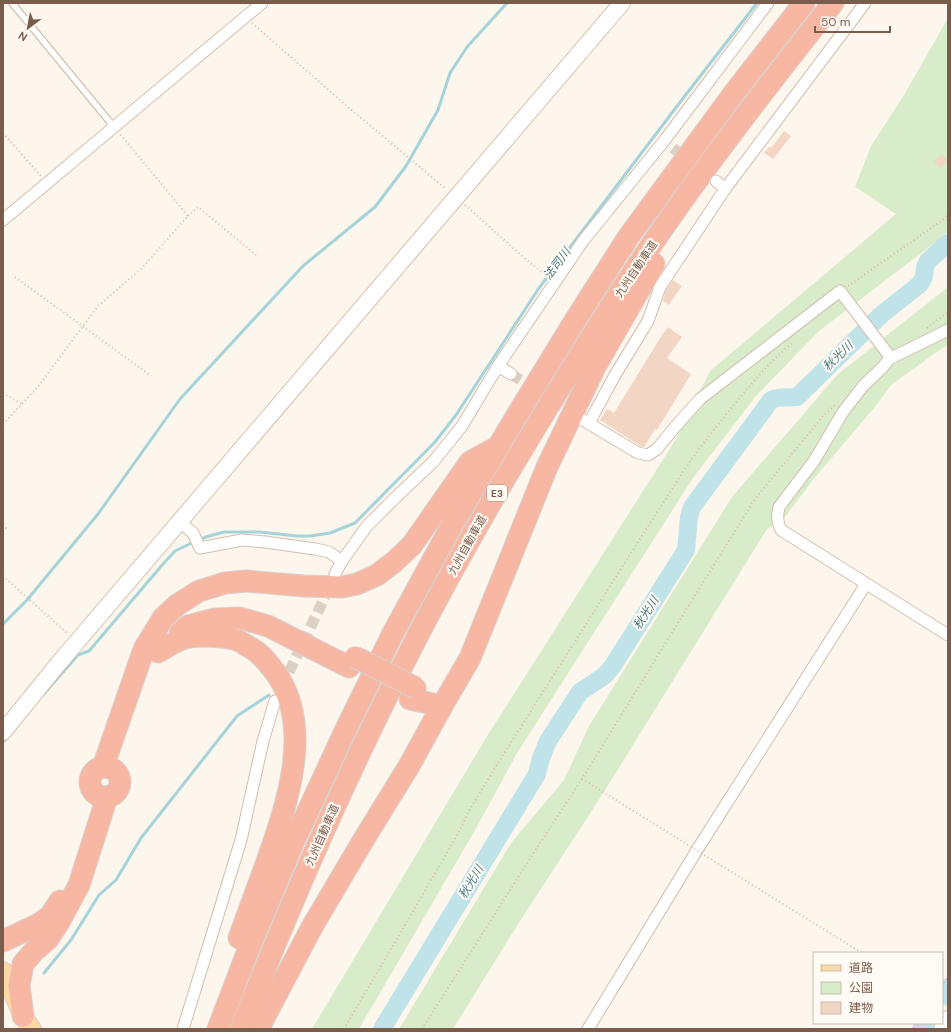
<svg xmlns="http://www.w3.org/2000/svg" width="951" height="1032" viewBox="0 0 951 1032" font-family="'DM Sans','Noto Sans JP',sans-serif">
<rect width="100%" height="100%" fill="#fdf6ec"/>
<g fill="#d8ecc9">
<path d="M 948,18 L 948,231 L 937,241 L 819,331 L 756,396 L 693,478 L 517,753 L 478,825 L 359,1029 L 312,1029 L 489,733 L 676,439 L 710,371 L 896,214 L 855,187 L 871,146 L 904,95 Z"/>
<path d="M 948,287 L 948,345 L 941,349 L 891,385 L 878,403 L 813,480 L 785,517 L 767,529 L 602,795 L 520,921 L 453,1029 L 399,1029 L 511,843 L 564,780 L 589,726 L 732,497 L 837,375 Z"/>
</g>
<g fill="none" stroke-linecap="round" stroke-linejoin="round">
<g stroke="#a5d3da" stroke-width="3">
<path d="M 199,540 L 206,537 L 224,532 L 260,532 L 297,536 L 310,536 L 330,533 L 355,523 L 435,442 L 456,415 L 539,288 L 684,97 L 757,3"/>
<path d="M 3,624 L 27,600 L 98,514 L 180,399 L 303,266 L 375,207 L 406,166 L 438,110 L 450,73 L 467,47 L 507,3"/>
<path d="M 42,696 L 78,655 L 89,651 L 163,564 L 175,551 L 194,542"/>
<path d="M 3,742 L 8,737"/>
<path d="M 44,973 L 71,940 L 99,895 L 116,880 L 141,838 L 237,716 L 269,695"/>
</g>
<g stroke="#bfe3e8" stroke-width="18">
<path d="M 942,996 L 948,987"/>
<path d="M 382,1029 L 537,774 L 541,758 L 548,741 L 580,692 L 604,676 L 612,667 L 686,550 L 689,517 L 692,507 L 771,400 C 779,396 788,398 797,397 L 881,315 L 920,284 L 924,277 L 925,267 L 928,261 L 948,243"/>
<path d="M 921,1029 L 925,1023"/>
</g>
</g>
<g fill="#f3d5c3">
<path d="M 784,131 L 791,136 L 773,159 L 764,153 L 770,146 L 771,148 Z"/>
<path d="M 941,154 L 948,160 L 941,168 L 934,162 Z"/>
<path d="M 673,280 L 682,286 L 669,305 L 663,301 L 666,290 Z"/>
<path d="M 668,327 L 682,337 L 667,358 L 691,374 L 657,430 L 655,429 L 644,447 L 642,447 L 600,420 L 607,409 L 614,413 L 659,340 Z"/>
</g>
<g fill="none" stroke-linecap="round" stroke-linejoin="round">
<g stroke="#dcd0c4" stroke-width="11" stroke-dasharray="11 5.5" stroke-linecap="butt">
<path d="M 673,148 L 690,161"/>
<path d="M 511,374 L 576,415"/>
<path d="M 282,687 L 331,584"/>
</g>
<g stroke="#d1beb0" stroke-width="8">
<path id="lane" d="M 12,3 L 114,127"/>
</g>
<g stroke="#d1beb0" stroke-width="13">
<g id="street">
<path d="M 716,181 L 725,189"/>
<path d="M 3,220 L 262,3"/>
<path d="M 889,359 L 948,330"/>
<path d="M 498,366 L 511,374"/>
<path d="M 578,417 L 638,453 L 648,455 L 657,449 L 675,427 L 700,399 L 840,291 L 888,354 L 889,359 L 883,367 L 863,386 L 843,412 L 814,461 L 779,507 C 777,516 777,522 781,530 L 948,635"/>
<path d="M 589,423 L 615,375 L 648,321 L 660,287 L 725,189 L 865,3"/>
<path d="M 180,522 L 193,533 L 200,548 L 242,540 L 265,542 L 315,549 L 329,552 L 342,561"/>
<path d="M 335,574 L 342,561 L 367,526 L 396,497 L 433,462 L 462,426 L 498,366 L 583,241 L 664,141 L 768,3"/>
<path d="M 183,1029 L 241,840 L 263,741 L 275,701"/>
<path d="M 588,1029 L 697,850 L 866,584"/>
</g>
</g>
<g stroke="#d6c0b0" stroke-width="18">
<g id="secondary">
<path d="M 3,732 L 58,664 L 622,3"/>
<path d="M 942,1029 L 948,1019"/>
</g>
</g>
<g stroke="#dad1cd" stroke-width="20">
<path id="primary" d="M 3,971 L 23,1016 L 32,1029"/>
</g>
<g stroke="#dad1cd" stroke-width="23">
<g id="highway">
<path d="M 180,633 L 188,626 L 215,619 L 240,618 L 268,626 L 349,667"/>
<path d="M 158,652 C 165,648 177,640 185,638 C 194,635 223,636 233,639 C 239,640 244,644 249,647 C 260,652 268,663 275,672 C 315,727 286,807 266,864 C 257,889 248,913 239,938"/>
<path d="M 410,699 L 442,706"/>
<circle cx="105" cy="782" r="15"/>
<path d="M 103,767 L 144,649 L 163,618 L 177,605 L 199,591 L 225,583 L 246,581 L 304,586 L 342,587 L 357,584 L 377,575 L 394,562 L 412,545 L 470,462 L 499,446"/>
<path d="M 3,941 L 39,924 L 50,916 L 60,901"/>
<path d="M 23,1016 L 19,985 L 23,964 L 34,951 L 48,939 L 59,922 L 79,885 L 107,797"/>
<path d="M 218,1029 L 247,953 L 294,841 L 345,731 L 392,635 L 452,525 L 514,420 L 574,322 L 629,236 L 734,93 L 804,3"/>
<path d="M 241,1029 C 292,899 348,771 412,647 C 441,590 472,535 504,480 C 551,401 599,322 650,247 C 707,163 770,83 833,3"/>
<path d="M 259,1029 L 264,1018 L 312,927 L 361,844 L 409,766 L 442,706 L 470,658 L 547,467 L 595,367 L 654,264"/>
</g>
</g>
<g stroke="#d9b8a5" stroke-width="2" stroke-dasharray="1 3" stroke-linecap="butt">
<path d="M 252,23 L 348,107 L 446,189"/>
<path d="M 3,133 L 41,176"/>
<path d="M 465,205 L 530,263 L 548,276"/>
<path d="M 188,216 L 198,207 L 256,255"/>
<path d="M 15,277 L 151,376"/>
<path d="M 848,286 L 940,222 L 948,215"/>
<path d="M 927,328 L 948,312"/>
<path d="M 3,393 L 22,404"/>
<path d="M 3,424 L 37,388 L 98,306 L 142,268 L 188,216 L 120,134"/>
<path d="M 3,525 L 6,528 L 3,531"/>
<path d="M 3,576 L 68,634"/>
<path d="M 942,986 L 948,977"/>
<path d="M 942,1003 L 947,1006"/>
<path d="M 344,1029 L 443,860 L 463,824 L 467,814 L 498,763 L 645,531 L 691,460 L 712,432 L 742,395 L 771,362 L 792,343"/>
<path d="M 422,1029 L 531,857 L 582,779 L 684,613 L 755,499 L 823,416 L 836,404"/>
<path d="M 915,1029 L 919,1023"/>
</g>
<use href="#lane" stroke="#fff" stroke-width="5.5"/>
<use href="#street" stroke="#fff" stroke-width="11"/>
<use href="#secondary" stroke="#fff" stroke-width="16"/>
<use href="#primary" stroke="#fbd9a5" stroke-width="18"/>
<use href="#highway" stroke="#f7b7a3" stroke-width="21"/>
<g stroke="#dad1cd" stroke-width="23" stroke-linecap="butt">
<path id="highway-bridge" d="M 355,657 L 416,688"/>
</g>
<path stroke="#d9b8a5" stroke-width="2" stroke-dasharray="1 3" stroke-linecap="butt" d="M 582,779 L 862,953"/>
<use href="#highway-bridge" stroke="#f7b7a3" stroke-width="21"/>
</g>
<g text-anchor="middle" stroke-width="4" stroke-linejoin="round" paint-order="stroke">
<rect fill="#fffaf3" stroke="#a28b7f" stroke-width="1" x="487" y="485" width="20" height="16" rx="3"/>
<g font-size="10" font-weight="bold" fill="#7a5c4d">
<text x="497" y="497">E3</text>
</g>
<g font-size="11" fill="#7a5c4d" stroke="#fffaf3">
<text transform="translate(636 269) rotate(-56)" y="4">九州自動車道</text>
<text transform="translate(467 545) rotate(-61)" y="4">九州自動車道</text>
<text transform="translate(322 835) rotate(-66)" y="4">九州自動車道</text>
</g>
<g font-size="12" font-style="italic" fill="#437c86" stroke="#fffaf3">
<text transform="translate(557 264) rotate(-53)" y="4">法司川</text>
<text transform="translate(838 356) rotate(-44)" y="4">秋光川</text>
<text transform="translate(646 613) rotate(-57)" y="4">秋光川</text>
<text transform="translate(471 882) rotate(-59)" y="4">秋光川</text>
</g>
</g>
<rect width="951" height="1032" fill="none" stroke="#7a5c4d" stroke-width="8"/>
<rect x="813" y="952" width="130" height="72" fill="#fffaf3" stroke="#cabbb1"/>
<rect x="821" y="965" width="20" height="6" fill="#fbd9a5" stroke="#cabbb1"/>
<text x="849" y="972" font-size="12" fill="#7a5c4d">道路</text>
<rect x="821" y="982" width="20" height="12" fill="#d8ecc9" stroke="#cabbb1"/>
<text x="849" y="992" font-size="12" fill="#7a5c4d">公園</text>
<rect x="821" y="1002" width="20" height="12" fill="#f3d5c3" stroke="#cabbb1"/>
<text x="849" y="1012" font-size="12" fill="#7a5c4d">建物</text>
<g transform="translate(28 28) rotate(212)" stroke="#fffaf3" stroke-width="3" paint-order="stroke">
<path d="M0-3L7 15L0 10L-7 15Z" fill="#7a5c4d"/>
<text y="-6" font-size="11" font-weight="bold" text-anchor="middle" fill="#7a5c4d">N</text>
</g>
<path d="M815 26v6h75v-6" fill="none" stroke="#7a5c4d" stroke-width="2"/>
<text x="821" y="26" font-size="12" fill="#7a5c4d" stroke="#fffaf3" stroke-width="3" paint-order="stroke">50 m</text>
</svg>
